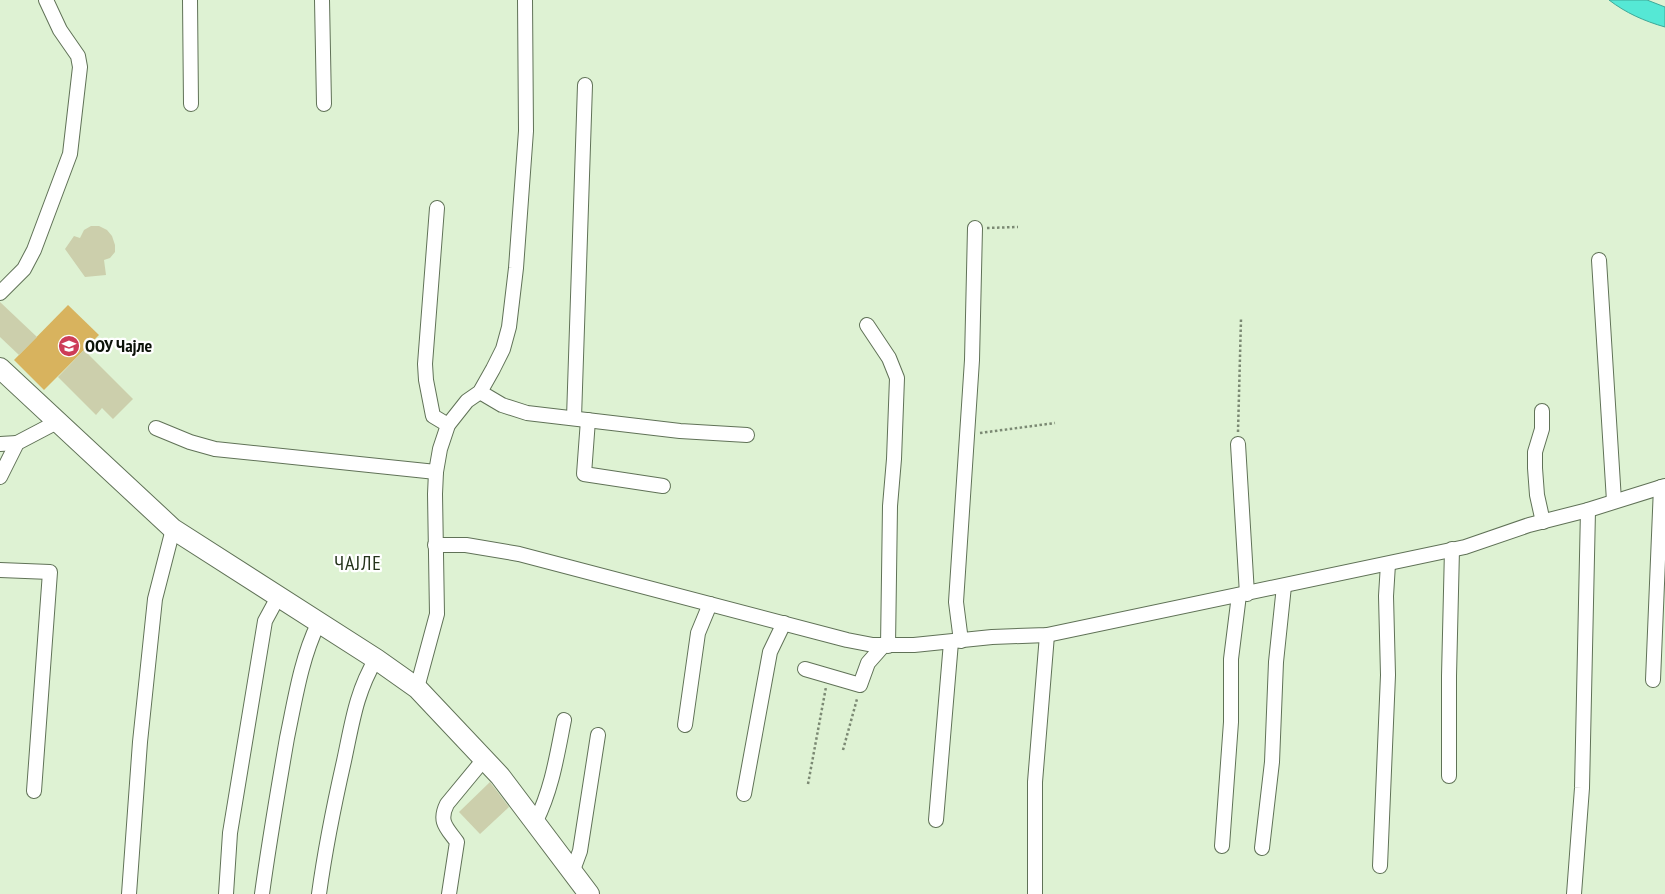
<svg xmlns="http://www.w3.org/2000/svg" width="1665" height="894" viewBox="0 0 1665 894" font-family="'PT Sans Narrow',sans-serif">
<rect width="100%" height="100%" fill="#def2d3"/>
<path fill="#d8b35e" d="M 68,305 L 99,335 L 44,390 L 14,360 Z"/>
<path fill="#55e8d5" stroke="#3fa898" d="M 1609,0 L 1647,0 L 1665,7 L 1665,27 C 1644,21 1626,13 1609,0 Z"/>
<g fill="#cccfac">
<path d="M 91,226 L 99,226 L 107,230 L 112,236 L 115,245 L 115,252 L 110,258 L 104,260 L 106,275 L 85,277 L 65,249 L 74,236 L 80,238 L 84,230 Z"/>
<path d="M 0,302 L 37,337 L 19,355 L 0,337 Z"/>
<path d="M 84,350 L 133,399 L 113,419 L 102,408 L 96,415 L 58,377 Z"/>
<path d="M 490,782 L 509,807 L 480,834 L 459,812 Z"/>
</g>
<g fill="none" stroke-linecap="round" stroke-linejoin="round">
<g stroke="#607257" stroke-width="16">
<g id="street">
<path d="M 190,0 L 191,104"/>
<path d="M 322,0 L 324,104"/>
<path d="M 437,208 L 425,364 L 426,380 L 433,416 L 448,425"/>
<path d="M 1599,260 L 1614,501"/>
<path d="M 0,293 L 24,269 L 34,250 L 70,154 L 80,67 L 78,56 L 60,30 L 46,0"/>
<path d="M 867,325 L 889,358 L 897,378 L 894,459 L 890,506 L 888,646"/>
<path d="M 480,392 L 502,405 L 527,413 L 680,431 L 747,435"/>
<path d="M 1542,411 L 1542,429 L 1535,452 L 1535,468 L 1537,495 L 1543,522"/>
<path d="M 574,418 L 585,85"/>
<path d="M 588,420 L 584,474 L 663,486"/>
<path d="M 156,428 L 190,442 L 215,449 L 436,472"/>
<path d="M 0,444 L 17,443"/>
<path d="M 1238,444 L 1247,594"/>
<path d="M 0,477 L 17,443 L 57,422"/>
<path d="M 435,545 L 466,545 L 519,554 L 847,640 L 873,645 L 914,645 L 992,637 L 1047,635 L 1465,547 L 1529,525 L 1588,510 L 1665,486"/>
<path d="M 0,570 L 50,572 L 34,791"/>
<path d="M 961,641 L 956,602 L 972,360 L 975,228"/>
<path d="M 805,669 L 860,685 L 868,663 L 883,646"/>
<path d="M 1653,680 L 1661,487"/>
<path d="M 417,688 L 437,614 L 435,494 L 436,472 L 440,449 L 448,425 L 467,401 L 480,392 L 493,369 L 503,349 L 509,327 L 516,268 L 526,131 L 525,0"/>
<path d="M 685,725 L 698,633 L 710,604"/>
<path d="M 1449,776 L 1449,676 L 1452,549"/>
<path d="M 744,794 L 770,652 L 784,623"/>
<path d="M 936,820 L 951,642"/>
<path d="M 536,821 C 552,789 557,755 564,720"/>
<path d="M 1222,846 L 1231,722 L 1231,659 L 1239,595"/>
<path d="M 1262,848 L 1272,762 L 1276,662 L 1284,586"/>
<path d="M 1380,866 L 1388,675 L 1386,596 L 1388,564"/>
<path d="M 573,870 L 580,851 L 598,735"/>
<path d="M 129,894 L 140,742 L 155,599 L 173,529"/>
<path d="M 226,894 L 230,833 L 265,621 L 278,597"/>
<path d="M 262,894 C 269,842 278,790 287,738 C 295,700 301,659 318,624"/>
<path d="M 319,894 C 325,850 334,805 344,761 C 352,724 356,692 376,659"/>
<path d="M 449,894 L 457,842 C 447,828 438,822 447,804 L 485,758"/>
<path d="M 1035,894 L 1035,782 L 1047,635"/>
<path d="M 1574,894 L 1582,788 L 1588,510"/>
</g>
</g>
<g stroke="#607257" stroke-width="22">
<path id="secondary" d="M 0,368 L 173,529 L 376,659 L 417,688 L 500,776 L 589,894"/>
</g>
<g stroke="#7b8973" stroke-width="2.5" stroke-dasharray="2.5 2.5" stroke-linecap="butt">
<path d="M 987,228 L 1018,227"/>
<path d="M 1238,432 L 1241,319"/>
<path d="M 980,433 L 1055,423"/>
<path d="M 843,750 L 857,699"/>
<path d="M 808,784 L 826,687"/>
</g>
<use href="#street" stroke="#fff" stroke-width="14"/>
<use href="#secondary" stroke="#fff" stroke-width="20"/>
</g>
<defs>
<g id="school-disc" transform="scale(1.125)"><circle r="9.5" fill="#cd3c57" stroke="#fff"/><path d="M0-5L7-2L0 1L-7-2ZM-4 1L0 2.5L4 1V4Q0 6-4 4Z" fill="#fff"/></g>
</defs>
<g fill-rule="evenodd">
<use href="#school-disc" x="69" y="346"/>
</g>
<g text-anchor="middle" stroke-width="4.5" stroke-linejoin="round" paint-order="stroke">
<g font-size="18" font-weight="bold" fill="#0b1208" stroke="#fff" text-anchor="start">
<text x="85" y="352">ООУ Чајле</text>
</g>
<g font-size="20" letter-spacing="1" fill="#24331b" stroke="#fff">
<text x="358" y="570">ЧАЈЛЕ</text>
</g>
</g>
</svg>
